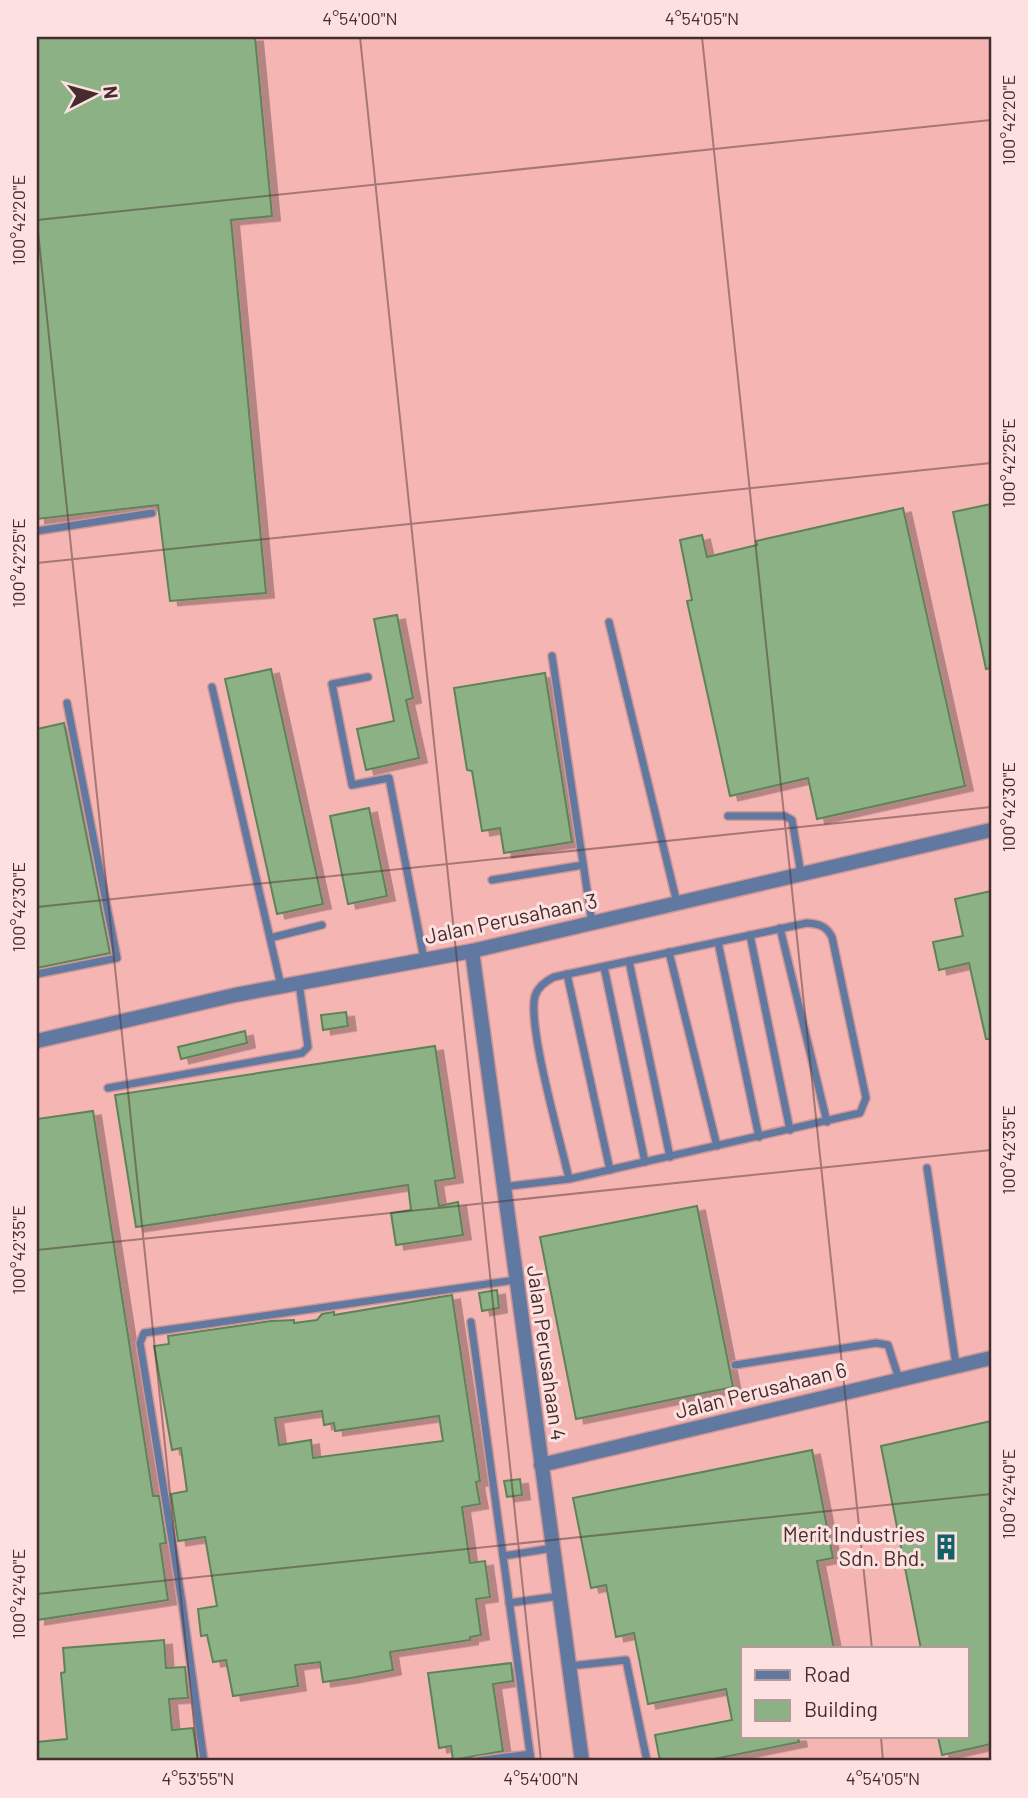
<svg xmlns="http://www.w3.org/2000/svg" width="1028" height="1798" viewBox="0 0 1028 1798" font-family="Barlow,sans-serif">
<defs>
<filter id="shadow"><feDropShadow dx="8" dy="4.5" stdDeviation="0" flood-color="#0004"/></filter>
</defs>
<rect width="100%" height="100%" fill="#f5b5b2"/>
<g fill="#8bb184" stroke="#5f8359" stroke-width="2" fill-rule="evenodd" filter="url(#shadow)">
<path d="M 37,37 L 255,37 L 272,216 L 231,220 L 266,593 L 170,601 L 158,505 L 37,519 Z"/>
<path d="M 991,504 L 991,668 L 986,669 L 953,512 Z"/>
<path d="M 903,508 L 965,786 L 817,819 L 808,778 L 730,796 L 687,601 L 692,600 L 680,540 L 702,535 L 707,557 L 757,545 L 756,541 Z"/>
<path d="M 397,615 L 413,698 L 406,700 L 419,758 L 366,770 L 357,729 L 394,721 L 374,619 Z"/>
<path d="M 271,669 L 323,904 L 277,914 L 225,679 Z"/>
<path d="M 545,673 L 572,842 L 504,853 L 500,828 L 482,831 L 472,771 L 467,770 L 454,688 Z"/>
<path d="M 64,723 L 110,953 L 37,968 L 37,729 Z"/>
<path d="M 369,808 L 387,896 L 348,904 L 330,816 Z"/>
<path d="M 991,891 L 991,1039 L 986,1039 L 969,963 L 939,970 L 933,942 L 963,936 L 955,899 Z"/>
<path d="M 346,1012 L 348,1026 L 323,1030 L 321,1015 Z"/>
<path d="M 245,1031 L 247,1043 L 181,1059 L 178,1047 Z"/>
<path d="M 435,1046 L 455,1178 L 435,1181 L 439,1206 L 458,1202 L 463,1235 L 396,1245 L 391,1213 L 411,1210 L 408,1185 L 136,1227 L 115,1095 Z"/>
<path d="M 93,1111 L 153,1496 L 159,1496 L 166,1543 L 160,1544 L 168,1600 L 37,1620 L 37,1119 Z"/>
<path d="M 697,1206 L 733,1387 L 576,1419 L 540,1237 Z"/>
<path d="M 497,1290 L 499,1308 L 482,1311 L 479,1293 Z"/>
<path d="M 452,1295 L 480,1481 L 476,1482 L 480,1504 L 462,1507 L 470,1563 L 485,1561 L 490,1597 L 476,1599 L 481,1635 L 470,1637 L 470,1640 L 390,1652 L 393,1670 L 351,1678 L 323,1682 L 320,1662 L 295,1665 L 298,1686 L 233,1696 L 226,1660 L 213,1662 L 207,1635 L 201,1636 L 198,1609 L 217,1606 L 205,1537 L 178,1541 L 171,1494 L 187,1491 L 181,1448 L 172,1450 L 154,1346 L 169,1344 L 168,1336 L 271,1321 L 294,1320 L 294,1323 L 317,1320 L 322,1314 L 334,1312 L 334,1315 ZM 322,1411 L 324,1425 L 334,1423 L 335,1431 L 439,1416 L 443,1441 L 313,1458 L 311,1440 L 279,1445 L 275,1418 Z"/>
<path d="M 991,1421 L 991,1744 L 942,1755 L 938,1737 L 967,1737 L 967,1649 L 921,1649 L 881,1446 Z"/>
<path d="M 812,1450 L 833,1558 L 817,1561 L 834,1649 L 743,1649 L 743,1737 L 798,1737 L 799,1742 L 704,1761 L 660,1761 L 655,1735 L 732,1720 L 726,1689 L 648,1704 L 634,1633 L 616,1637 L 606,1585 L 591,1588 L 573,1498 Z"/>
<path d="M 520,1479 L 522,1495 L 507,1497 L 504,1481 Z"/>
<path d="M 164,1640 L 166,1668 L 185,1667 L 188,1698 L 169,1699 L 172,1730 L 193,1728 L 198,1761 L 37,1761 L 37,1742 L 67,1739 L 61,1673 L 65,1672 L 63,1648 Z"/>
<path d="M 511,1663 L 513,1681 L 493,1684 L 503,1751 L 453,1760 L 451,1746 L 439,1748 L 428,1673 Z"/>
</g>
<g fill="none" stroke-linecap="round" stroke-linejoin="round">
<g stroke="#ce9795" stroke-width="10">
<g id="service">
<path d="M 37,531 L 152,513"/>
<path d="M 609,622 L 677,903"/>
<path d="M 552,656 L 592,923"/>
<path d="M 368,677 L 332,684 L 352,785 L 389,778 L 424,959"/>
<path d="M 212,687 L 281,986"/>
<path d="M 728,816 L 785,816 L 792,820 L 801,874"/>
<path d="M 492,880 L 583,865"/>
<path d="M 780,928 L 827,1122"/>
<path d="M 750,935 L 790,1130"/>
<path d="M 270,938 L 322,925"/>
<path d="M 718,942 L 759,1137"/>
<path d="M 669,952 L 717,1146"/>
<path d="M 629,961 L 670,1157"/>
<path d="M 604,967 L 645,1162"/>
<path d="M 37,974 L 117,958 L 67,703"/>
<path d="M 567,974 L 610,1170"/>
<path d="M 108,1088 L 302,1053 L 308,1047 L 299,983"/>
<path d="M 927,1168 L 956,1365"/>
<path d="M 502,1187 L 569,1179 L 860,1113 L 866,1098 L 832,937 C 826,926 820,924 807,923 L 554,977 C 546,981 538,986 535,996 C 527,1026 561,1142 569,1179"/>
<path d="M 471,1322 L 531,1761"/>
<path d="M 735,1365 L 876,1343 L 888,1345 L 899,1379"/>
<path d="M 503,1556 L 553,1548"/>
<path d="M 509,1603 L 559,1596"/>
<path d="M 570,1666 L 626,1660 L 647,1761"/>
<path d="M 204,1761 L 182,1602 L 140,1343 L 144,1333 L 515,1280"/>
<path d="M 477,1761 L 530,1754"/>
</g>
</g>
<g stroke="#ce9795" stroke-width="17">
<g id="minor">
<path d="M 472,951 L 582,1761"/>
<path d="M 37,1041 L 235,995 L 472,951 L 991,830"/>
<path d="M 541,1465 L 991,1358"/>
</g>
</g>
<use href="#service" stroke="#6179a1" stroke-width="7"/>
<use href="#minor" stroke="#6179a1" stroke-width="14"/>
</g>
<path fill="none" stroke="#462c2c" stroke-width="2" stroke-opacity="0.45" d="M 360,37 L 541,1761M 702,37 L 872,1649M 37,220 L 991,120M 37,222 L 198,1761M 37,563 L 991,463M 37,907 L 991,807M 37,1250 L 991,1150M 37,1594 L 991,1494M 881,1737 L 883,1761"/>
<defs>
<g id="building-bare" transform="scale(2.1)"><path d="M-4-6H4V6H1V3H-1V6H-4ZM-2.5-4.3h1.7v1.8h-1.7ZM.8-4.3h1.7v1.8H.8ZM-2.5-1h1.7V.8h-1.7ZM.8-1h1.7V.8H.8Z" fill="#116266" stroke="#fce1e0" stroke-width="2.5" paint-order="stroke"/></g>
</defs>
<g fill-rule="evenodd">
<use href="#building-bare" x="946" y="1547"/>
</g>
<g text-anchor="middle" stroke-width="6" stroke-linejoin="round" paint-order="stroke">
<g font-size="21" fill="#462c2c" stroke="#fce1e0">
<text transform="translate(511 919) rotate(-12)" y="7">Jalan Perusahaan 3</text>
<text transform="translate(546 1353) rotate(82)" y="7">Jalan Perusahaan 4</text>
<text transform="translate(761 1391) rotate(-14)" y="7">Jalan Perusahaan 6</text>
</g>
<g font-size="21" fill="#462c2c" stroke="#fce1e0" text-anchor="end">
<text x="925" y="1542">Merit Industries<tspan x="925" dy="24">Sdn. Bhd.</tspan></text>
</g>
</g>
<rect width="1028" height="1798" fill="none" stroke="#fce1e0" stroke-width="77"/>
<rect x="741" y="1647" width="228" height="91" fill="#fce1e0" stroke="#b39998" stroke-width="2"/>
<rect x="755" y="1670" width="35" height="10" fill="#6179a1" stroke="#b39998" stroke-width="2"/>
<text x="804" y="1682" font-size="21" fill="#462c2c">Road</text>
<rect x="755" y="1700" width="35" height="21" fill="#8bb184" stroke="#b39998" stroke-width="2"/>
<text x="804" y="1717" font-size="21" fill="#462c2c">Building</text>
<g transform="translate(94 94) rotate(84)" stroke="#fce1e0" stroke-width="5" paint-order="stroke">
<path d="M0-5L12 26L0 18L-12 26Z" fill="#462c2c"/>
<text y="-10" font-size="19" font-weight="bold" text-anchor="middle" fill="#462c2c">N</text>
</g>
<rect x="38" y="38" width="952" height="1721" fill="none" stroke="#462c2c" stroke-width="2.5"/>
<g font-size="18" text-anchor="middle" fill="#462c2c">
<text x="360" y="25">4°54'00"N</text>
<text x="702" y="25">4°54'05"N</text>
<text transform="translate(1009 120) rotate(-90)" y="6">100°42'20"E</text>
<text transform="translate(19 220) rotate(-90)" y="6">100°42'20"E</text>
<text transform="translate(1009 463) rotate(-90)" y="6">100°42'25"E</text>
<text transform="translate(19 563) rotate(-90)" y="6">100°42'25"E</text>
<text transform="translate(1009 807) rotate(-90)" y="6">100°42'30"E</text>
<text transform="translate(19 907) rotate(-90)" y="6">100°42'30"E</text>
<text transform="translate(1009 1150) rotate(-90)" y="6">100°42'35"E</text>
<text transform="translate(19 1250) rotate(-90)" y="6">100°42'35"E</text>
<text transform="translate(1009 1494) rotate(-90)" y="6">100°42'40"E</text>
<text transform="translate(19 1594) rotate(-90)" y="6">100°42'40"E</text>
<text x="198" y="1785">4°53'55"N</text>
<text x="541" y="1785">4°54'00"N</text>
<text x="883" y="1785">4°54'05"N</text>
</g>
</svg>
